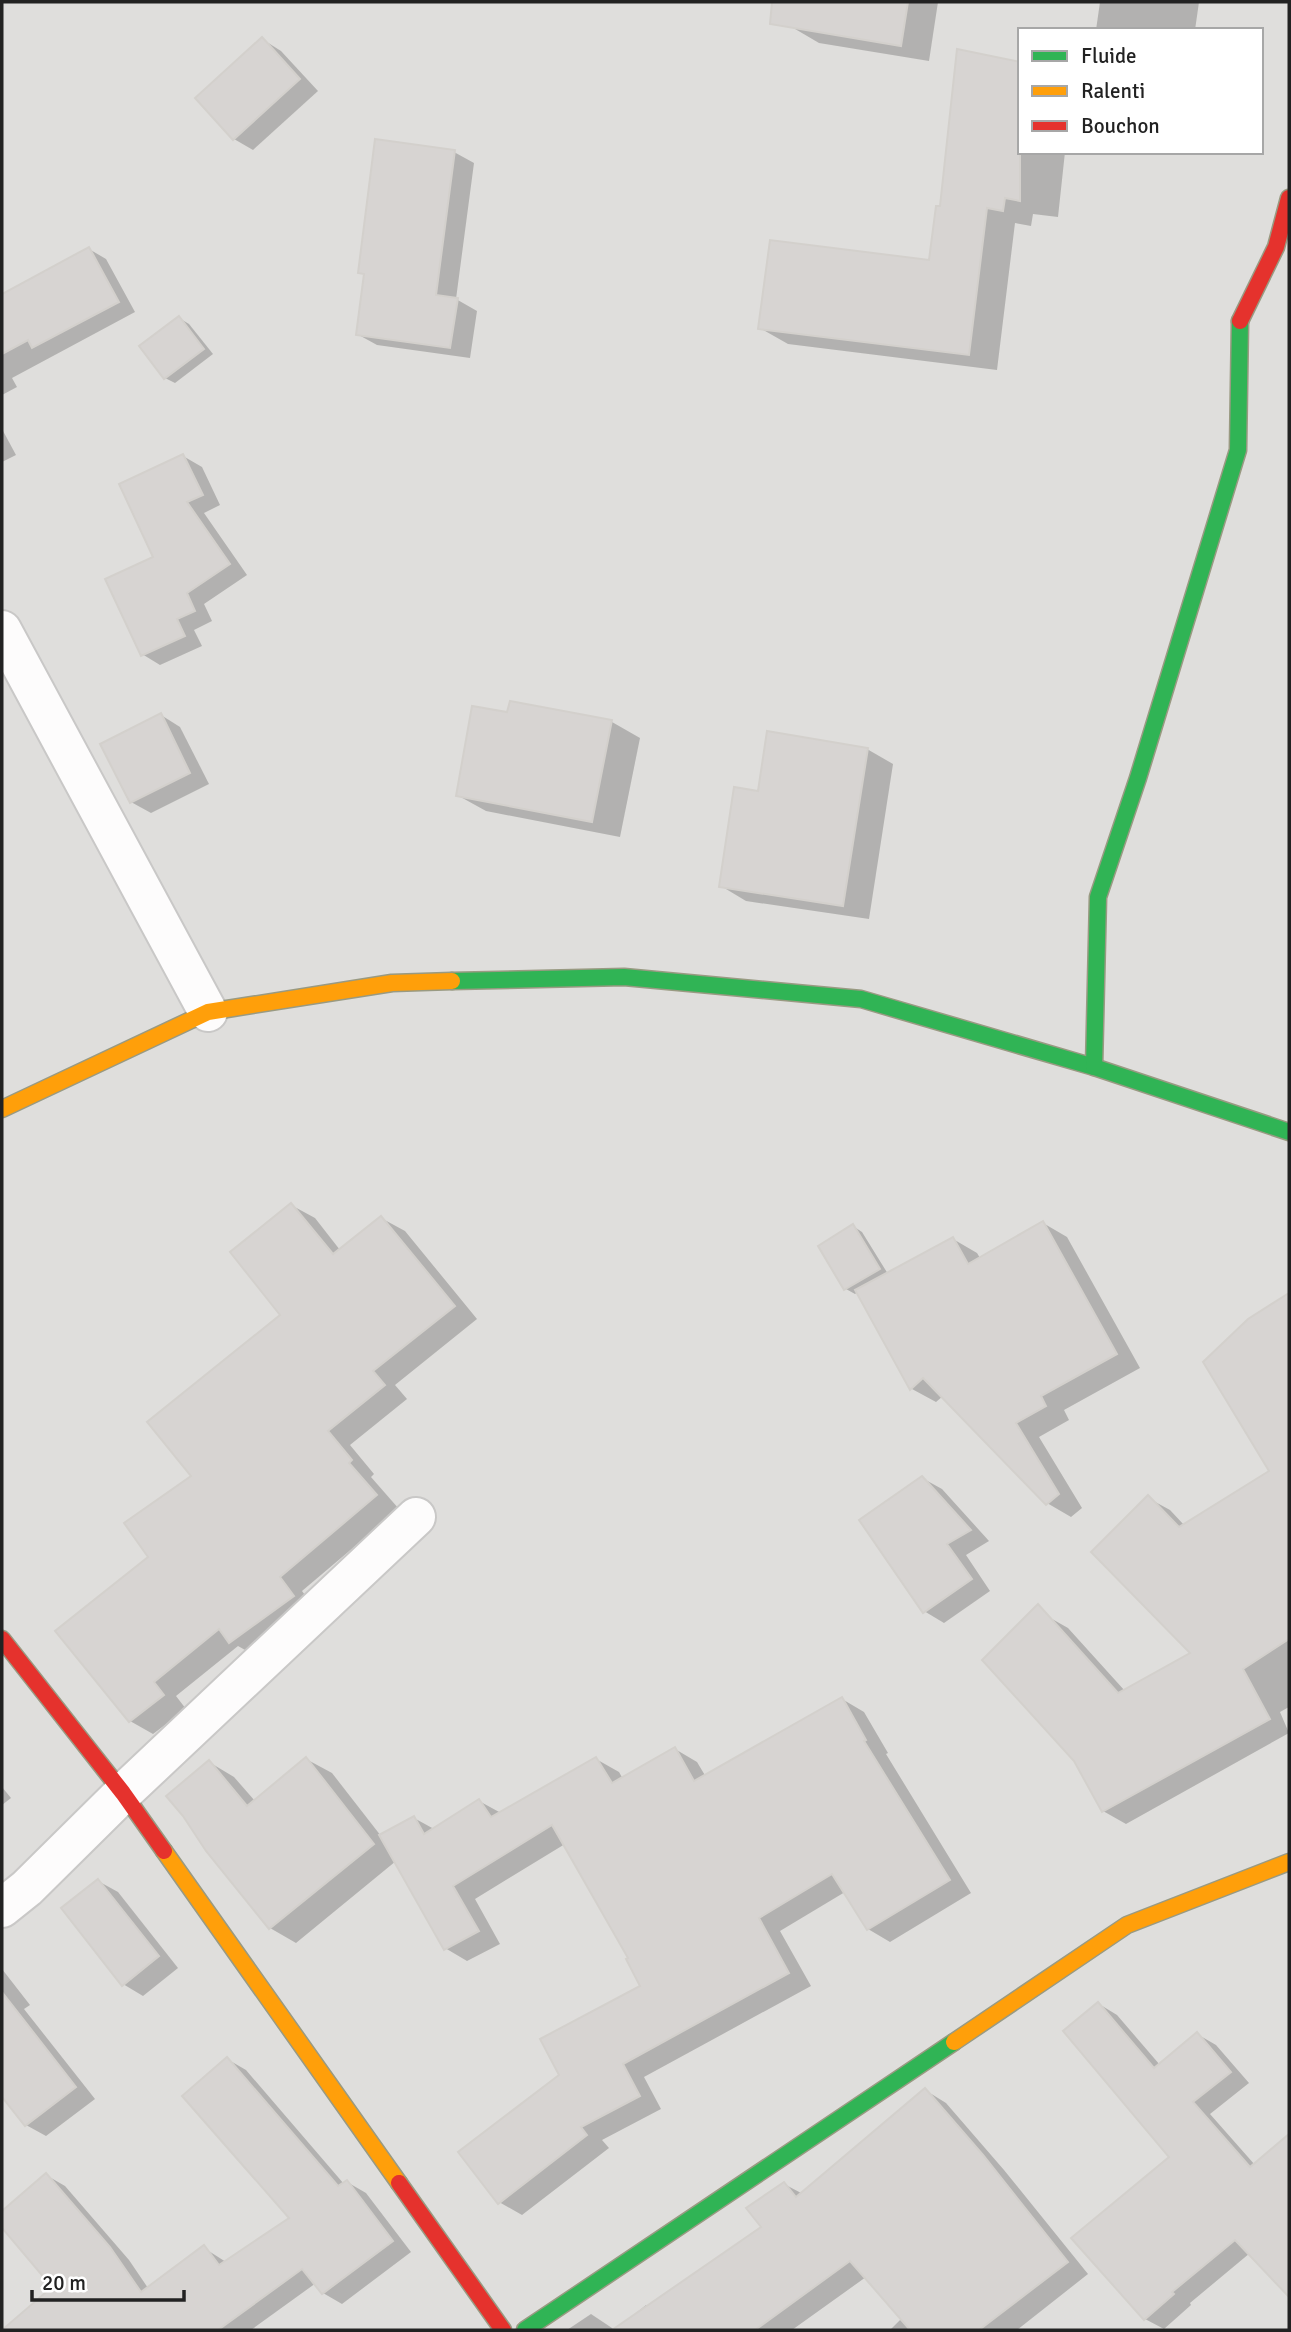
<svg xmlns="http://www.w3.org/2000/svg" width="1291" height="2332" viewBox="0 0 1291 2332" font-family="Signika,sans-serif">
<rect width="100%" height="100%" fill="#f0eeeb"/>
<path fill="#dfdedc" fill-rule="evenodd" d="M 2,2 L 1289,2 L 1289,2330 L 2,2330 ZM 1020,30 L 1261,30 L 1261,152 L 1020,152 Z"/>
<g fill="#0003">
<path d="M 794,2 L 938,2 L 929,61 L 819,43 L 790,26 Z"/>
<path d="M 1100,2 L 1199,2 L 1195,30 L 1096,30 Z"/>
<path d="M 262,39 L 281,51 L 318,91 L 253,150 L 234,139 Z"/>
<path d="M 454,152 L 474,163 L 456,299 L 477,311 L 470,358 L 377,345 L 357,334 L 366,275 L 359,272 Z"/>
<path d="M 1020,152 L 1065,152 L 1058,217 L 1033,214 L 1031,226 L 1015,223 L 997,370 L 788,344 L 760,328 L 931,262 L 942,208 Z"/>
<path d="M 89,249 L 106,259 L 135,312 L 12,378 L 17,387 L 2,395 L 2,302 Z"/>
<path d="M 179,318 L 189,324 L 213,354 L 175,383 L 165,378 L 142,347 Z"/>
<path d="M 2,429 L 16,455 L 2,462 Z"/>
<path d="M 183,456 L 202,467 L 220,505 L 204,513 L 247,575 L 204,604 L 212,621 L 194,630 L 202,646 L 160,665 L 142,654 L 155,558 Z"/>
<path d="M 161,715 L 180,727 L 209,784 L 151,813 L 131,802 Z"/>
<path d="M 612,722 L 640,738 L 620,837 L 486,811 L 457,795 Z"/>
<path d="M 867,749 L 893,764 L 869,919 L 746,901 L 721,886 L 759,793 Z"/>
<path d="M 291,1205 L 315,1218 L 340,1250 L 381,1218 L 405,1231 L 477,1319 L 395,1385 L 407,1399 L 350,1445 L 374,1474 L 371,1477 L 399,1509 L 302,1591 L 316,1610 L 254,1655 L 238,1646 L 176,1696 L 186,1709 L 153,1734 L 130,1721 L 58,1632 L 151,1557 L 283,1315 Z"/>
<path d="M 1043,1223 L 1067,1237 L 1140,1368 L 1064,1410 L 1069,1420 L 1039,1437 L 1082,1508 L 1071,1517 L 1047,1503 L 943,1396 L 936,1402 L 912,1389 L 858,1292 L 855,1294 L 846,1289 L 853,1226 L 862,1232 L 888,1274 L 953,1239 L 977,1253 L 980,1258 Z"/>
<path d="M 1281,1300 L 1289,1305 L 1289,1707 L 1280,1712 L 1289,1733 L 1126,1824 L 1103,1811 L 1075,1760 L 1045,1615 L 1068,1628 L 1125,1691 L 1193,1654 L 1148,1498 L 1170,1510 L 1185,1526 L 1272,1472 L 1205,1363 L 1242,1325 Z"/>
<path d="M 922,1478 L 942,1489 L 989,1541 L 966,1555 L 990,1591 L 944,1623 L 924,1611 Z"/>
<path d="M 842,1699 L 864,1712 L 888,1753 L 886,1754 L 971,1893 L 890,1942 L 868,1929 L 845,1892 L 780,1931 L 811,1986 L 644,2077 L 661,2109 L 602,2140 L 609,2148 L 522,2215 L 499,2202 L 561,2076 L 643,1986 L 630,1959 L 565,1844 L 475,1899 L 500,1944 L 467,1961 L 445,1948 L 396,1861 L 296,1943 L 270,1928 L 209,1762 L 234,1777 L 255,1801 L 306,1759 L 332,1773 L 381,1836 L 414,1818 L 434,1829 L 479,1801 L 501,1813 L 596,1759 L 619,1772 L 623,1779 L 675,1749 L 697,1762 L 706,1777 Z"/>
<path d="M 2,1787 L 11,1798 L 2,1805 Z"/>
<path d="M 98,1881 L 118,1892 L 178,1968 L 143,1996 L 123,1984 Z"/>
<path d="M 2,1969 L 30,2005 L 24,2009 L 95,2099 L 46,2136 L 26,2125 L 2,2093 Z"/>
<path d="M 1099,2004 L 1117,2015 L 1160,2065 L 1197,2034 L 1216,2045 L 1249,2083 L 1210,2114 L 1255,2165 L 1289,2136 L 1289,2294 L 1250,2253 L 1190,2303 L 1191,2305 L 1164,2329 L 1145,2319 L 1171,2157 Z"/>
<path d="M 227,2059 L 246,2070 L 344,2184 L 347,2182 L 366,2193 L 411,2252 L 342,2304 L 323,2293 L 316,2283 L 251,2330 L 2,2330 L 54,2287 L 2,2226 L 2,2213 L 46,2175 L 65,2186 L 129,2260 L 148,2288 L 204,2248 L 226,2262 L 291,2219 Z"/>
<path d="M 925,2090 L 946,2103 L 1004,2170 L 1088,2274 L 1017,2330 L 890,2330 L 902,2318 L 866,2277 L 792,2330 L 567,2330 L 591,2314 L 615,2330 L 646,2305 L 649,2307 L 763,2227 L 784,2184 L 803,2194 Z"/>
</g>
<g fill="#d7d4d2" stroke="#d3d0cc" stroke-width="2">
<path d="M 772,2 L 908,2 L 901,46 L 770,24 Z"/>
<path d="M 262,37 L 300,79 L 233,140 L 195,98 Z"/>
<path d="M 957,49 L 1020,62 L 1020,201 L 1005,198 L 1003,211 L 987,208 L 969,355 L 758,329 L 770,240 L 929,260 L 936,206 L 940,206 Z"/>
<path d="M 375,139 L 455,150 L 436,295 L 458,298 L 450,348 L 356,335 L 364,274 L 358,273 Z"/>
<path d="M 89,247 L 119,302 L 32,348 L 28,340 L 2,354 L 2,294 Z"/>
<path d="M 179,316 L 204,349 L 164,379 L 139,346 Z"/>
<path d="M 183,454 L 203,495 L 187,502 L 230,564 L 187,593 L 195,611 L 177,619 L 185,636 L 141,656 L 105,579 L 153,557 L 119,484 Z"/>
<path d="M 510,701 L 612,720 L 592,822 L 456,796 L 472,706 L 507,712 Z"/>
<path d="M 161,713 L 190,773 L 130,803 L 100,744 Z"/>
<path d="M 767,731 L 868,748 L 843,906 L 719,887 L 734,787 L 758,791 Z"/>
<path d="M 291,1203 L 333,1254 L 381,1216 L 455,1306 L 373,1371 L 385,1385 L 328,1431 L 352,1460 L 349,1463 L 377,1495 L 280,1577 L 294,1596 L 229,1643 L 219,1629 L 154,1682 L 164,1695 L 129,1722 L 55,1631 L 148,1557 L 124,1523 L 191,1476 L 147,1422 L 280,1315 L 230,1252 Z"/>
<path d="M 1043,1221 L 1117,1354 L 1041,1396 L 1046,1406 L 1016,1423 L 1059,1494 L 1046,1505 L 923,1378 L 910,1390 L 855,1290 L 953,1237 L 968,1264 Z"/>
<path d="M 853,1224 L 880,1269 L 844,1290 L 818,1246 Z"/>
<path d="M 1289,1293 L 1289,1639 L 1243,1669 L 1270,1719 L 1102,1812 L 1074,1761 L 982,1660 L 1038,1604 L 1118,1693 L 1190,1653 L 1091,1552 L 1148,1495 L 1179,1527 L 1269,1471 L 1203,1362 L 1248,1319 Z"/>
<path d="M 922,1476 L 971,1530 L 947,1544 L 972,1579 L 923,1613 L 859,1520 Z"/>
<path d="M 842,1697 L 866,1740 L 864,1741 L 950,1880 L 867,1930 L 832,1874 L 759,1918 L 789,1973 L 623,2064 L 640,2096 L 581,2127 L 587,2135 L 498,2204 L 458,2152 L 559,2075 L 540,2039 L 640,1986 L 626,1959 L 628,1958 L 552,1825 L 453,1886 L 479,1931 L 444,1950 L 379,1835 L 414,1816 L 424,1834 L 479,1799 L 491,1817 L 596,1757 L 612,1783 L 675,1747 L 694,1781 Z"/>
<path d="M 306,1757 L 374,1844 L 269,1929 L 206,1851 L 183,1816 L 166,1796 L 209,1760 L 247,1806 Z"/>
<path d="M 98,1879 L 159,1956 L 122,1986 L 61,1908 Z"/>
<path d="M 2,1992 L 76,2087 L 25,2126 L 2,2097 Z"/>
<path d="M 1098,2002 L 1154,2068 L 1197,2032 L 1231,2072 L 1193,2102 L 1250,2167 L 1289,2134 L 1289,2297 L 1235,2240 L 1172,2292 L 1174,2294 L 1144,2320 L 1071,2238 L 1169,2157 L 1063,2031 Z"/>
<path d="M 227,2057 L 338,2186 L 347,2180 L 393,2241 L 322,2294 L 302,2269 L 218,2330 L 2,2330 L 52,2287 L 2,2228 L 2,2211 L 46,2173 L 110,2247 L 141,2292 L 204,2245 L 219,2265 L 289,2218 L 182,2096 Z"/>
<path d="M 925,2088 L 983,2155 L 1068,2262 L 979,2330 L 910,2330 L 850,2261 L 755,2330 L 612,2330 L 761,2227 L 746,2208 L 784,2182 L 796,2197 Z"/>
</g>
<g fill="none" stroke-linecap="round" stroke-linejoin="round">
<g stroke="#c9c8c7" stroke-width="42">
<g id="street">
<path d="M 2,630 L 208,1012"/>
<path d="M 2,1908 L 27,1888 L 123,1793 L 416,1517"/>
</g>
</g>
<g stroke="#999a82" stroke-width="19">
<g id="fast">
<path d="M 452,981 L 624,977 L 861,999 L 1094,1067 L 1289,1132"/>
<path d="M 1094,1067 L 1098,897 L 1138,778 L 1238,450 L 1240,321"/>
<path d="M 525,2330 L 954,2042"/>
</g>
</g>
<g stroke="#999a82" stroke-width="19">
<g id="slow">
<path d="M 2,1109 L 208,1012 L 392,983 L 452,981"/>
<path d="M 164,1851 L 399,2183"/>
<path d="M 954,2042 L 1127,1925 L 1289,1862"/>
</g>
</g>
<g stroke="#999a82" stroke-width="19">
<g id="jam">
<path d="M 1240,321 L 1276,247 L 1289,198"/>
<path d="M 2,1639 L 123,1793 L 164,1851"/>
<path d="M 399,2183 L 503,2330"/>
</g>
</g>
<use href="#street" stroke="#fdfcfc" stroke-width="38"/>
<use href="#fast" stroke="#30b455" stroke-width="16"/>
<use href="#slow" stroke="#ff9f0a" stroke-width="16"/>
<use href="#jam" stroke="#e5322d" stroke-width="16"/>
</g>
<rect width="1291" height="2332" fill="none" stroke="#222222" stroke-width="7"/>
<rect x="1018" y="28" width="245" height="126" fill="#ffffff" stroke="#a7a7a7" stroke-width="2"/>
<rect x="1032" y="51" width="35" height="10" fill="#30b455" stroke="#a7a7a7" stroke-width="2"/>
<text x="1081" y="63" font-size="21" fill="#222222">Fluide</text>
<rect x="1032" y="86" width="35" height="10" fill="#ff9f0a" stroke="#a7a7a7" stroke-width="2"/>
<text x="1081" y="98" font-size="21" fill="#222222">Ralenti</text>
<rect x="1032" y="121" width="35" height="10" fill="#e5322d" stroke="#a7a7a7" stroke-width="2"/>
<text x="1081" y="133" font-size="21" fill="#222222">Bouchon</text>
<path d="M32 2290v10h152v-10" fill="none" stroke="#222222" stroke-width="3.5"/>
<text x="42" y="2290" font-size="21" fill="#222222" stroke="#ffffff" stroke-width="5" paint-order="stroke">20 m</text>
</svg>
